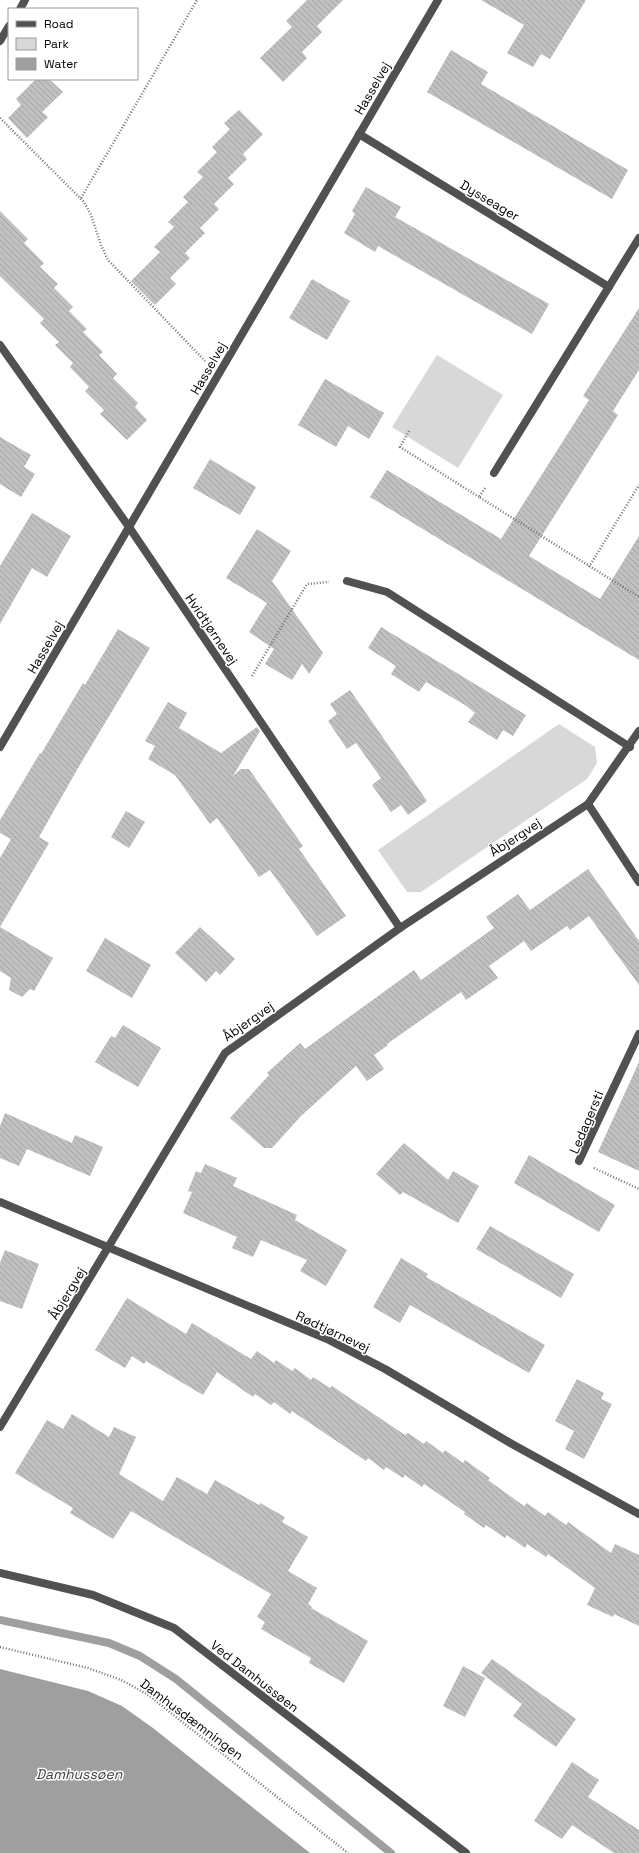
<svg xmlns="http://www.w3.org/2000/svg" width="639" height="1853" viewBox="0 0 639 1853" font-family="'Space Grotesk',sans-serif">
<defs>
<pattern id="building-back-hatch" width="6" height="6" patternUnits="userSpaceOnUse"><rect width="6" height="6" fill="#c0c0c0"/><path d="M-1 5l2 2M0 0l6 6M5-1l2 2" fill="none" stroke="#a3a3a3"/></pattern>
</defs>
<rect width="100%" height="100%" fill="#fff"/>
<g fill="#d8d8d8">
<path d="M 437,355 L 503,395 L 458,468 L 392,427 Z"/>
<path d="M 559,724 L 595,747 L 597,763 L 587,779 L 421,892 L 407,892 L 378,850 Z"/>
</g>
<path fill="#9f9f9f" d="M 0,1669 L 88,1691 L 122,1706 L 153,1728 L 310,1853 L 0,1853 Z"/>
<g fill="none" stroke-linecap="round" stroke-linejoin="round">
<path stroke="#9f9f9f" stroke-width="8" d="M 0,1620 L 109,1643 L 140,1656 L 176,1679 L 391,1853"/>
</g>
<g fill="url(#building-back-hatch)">
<path d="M 307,0 L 343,0 L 317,26 L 322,32 L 302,52 L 307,58 L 283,82 L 260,58 L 292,27 L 286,21 Z"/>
<path d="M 481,0 L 586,0 L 550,59 L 541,54 L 533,67 L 507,53 L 524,25 Z"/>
<path d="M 451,50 L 488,72 L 481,84 L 628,170 L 612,199 L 427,92 Z"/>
<path d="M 36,79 L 49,79 L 63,92 L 42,112 L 48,117 L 27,138 L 8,118 L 21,105 L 16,99 Z"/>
<path d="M 239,110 L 263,134 L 243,154 L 247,159 L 228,178 L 234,184 L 214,204 L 219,209 L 200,228 L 205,233 L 185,253 L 190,258 L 170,278 L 176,284 L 155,305 L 131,281 L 160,252 L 154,247 L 174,227 L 168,222 L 188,202 L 183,197 L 203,177 L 197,172 L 217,152 L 212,147 L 230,129 L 224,123 Z"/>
<path d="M 366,187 L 401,207 L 395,217 L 549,304 L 532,334 L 378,246 L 375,252 L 344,233 L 355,214 L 352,211 Z"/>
<path d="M 0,211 L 28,239 L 24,243 L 44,263 L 40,267 L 58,284 L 54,288 L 73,307 L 69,311 L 87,329 L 83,332 L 103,352 L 99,355 L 117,374 L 113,378 L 138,403 L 135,407 L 147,420 L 127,440 L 100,414 L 104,410 L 85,391 L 89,387 L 70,367 L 73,363 L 55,345 L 59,342 L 40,323 L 44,319 L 0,276 Z"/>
<path d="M 312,279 L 350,301 L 327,340 L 289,318 Z"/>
<path d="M 639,308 L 639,370 L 613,411 L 618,415 L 529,556 L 600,599 L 639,536 L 639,660 L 370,497 L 387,470 L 501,539 L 589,400 L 583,396 Z"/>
<path d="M 325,379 L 384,413 L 369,439 L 348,426 L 336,447 L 298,425 Z"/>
<path d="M 0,437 L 31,455 L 24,467 L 35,474 L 21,497 L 0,484 Z"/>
<path d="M 210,459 L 256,487 L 240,515 L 193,488 Z"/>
<path d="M 32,513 L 71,536 L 47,577 L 32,568 L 0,624 L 0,566 Z"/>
<path d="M 257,529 L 291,551 L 272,581 L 323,653 L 309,674 L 302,664 L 292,680 L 265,664 L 274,649 L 249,632 L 267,603 L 226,578 Z"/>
<path d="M 381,627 L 526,715 L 513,736 L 503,730 L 497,740 L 468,722 L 475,713 L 465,705 L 426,682 L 419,692 L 391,674 L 396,666 L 368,648 Z"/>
<path d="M 118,629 L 150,648 L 78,768 L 39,837 L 49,843 L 0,927 L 53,958 L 34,991 L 30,989 L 22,997 L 9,990 L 11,978 L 0,971 L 0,858 L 11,839 L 0,833 L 0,820 L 40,753 L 41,754 L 83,683 L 85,685 Z"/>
<path d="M 350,690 L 427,801 L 408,815 L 401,805 L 391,812 L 372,785 L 381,778 L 356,743 L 347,749 L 328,721 L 337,714 L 330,704 Z"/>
<path d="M 168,702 L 187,713 L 179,728 L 221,753 L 257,727 L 260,731 L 233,776 L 241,769 L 249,769 L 303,846 L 299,849 L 346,916 L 317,936 L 270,870 L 259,877 L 217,818 L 210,824 L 175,775 L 148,759 L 155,746 L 145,741 Z"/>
<path d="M 126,811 L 145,822 L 129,848 L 111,837 Z"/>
<path d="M 588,869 L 639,941 L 639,985 L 589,916 L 570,930 L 567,926 L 531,951 L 524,941 L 489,966 L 498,978 L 466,1000 L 461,992 L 387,1044 L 388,1045 L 374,1055 L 384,1069 L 367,1081 L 356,1066 L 301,1116 L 272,1148 L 264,1148 L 230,1118 L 269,1075 L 267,1073 L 300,1043 L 305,1049 L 414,970 L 421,980 L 494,928 L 486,917 L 518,894 L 530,910 Z"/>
<path d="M 200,927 L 235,959 L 220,975 L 216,971 L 206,982 L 175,953 Z"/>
<path d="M 105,938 L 151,965 L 132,998 L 86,971 Z"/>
<path d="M 123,1025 L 161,1048 L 138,1087 L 95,1062 L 111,1036 L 115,1038 Z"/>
<path d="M 639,1062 L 639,1171 L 598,1152 Z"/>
<path d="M 5,1113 L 72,1143 L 75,1135 L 103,1147 L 90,1176 L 27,1149 L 19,1166 L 0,1158 L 0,1126 Z"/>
<path d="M 404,1143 L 448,1180 L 453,1171 L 479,1186 L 458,1223 L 403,1192 L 400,1195 L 376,1174 Z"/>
<path d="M 529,1155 L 615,1205 L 599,1232 L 514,1183 Z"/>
<path d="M 205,1164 L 237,1178 L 233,1186 L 297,1215 L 295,1220 L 347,1250 L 326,1286 L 300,1271 L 307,1260 L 261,1240 L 253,1257 L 232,1248 L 237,1237 L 183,1213 L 192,1192 L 188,1191 L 196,1171 L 201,1173 Z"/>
<path d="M 490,1226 L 574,1274 L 561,1298 L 476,1249 Z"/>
<path d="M 5,1250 L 39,1264 L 22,1309 L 0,1301 L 0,1263 Z"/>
<path d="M 401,1258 L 428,1274 L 426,1277 L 545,1345 L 529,1373 L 410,1305 L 400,1323 L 373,1307 Z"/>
<path d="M 127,1298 L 186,1334 L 192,1323 L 251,1359 L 257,1351 L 274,1363 L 276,1360 L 292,1371 L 295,1368 L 311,1380 L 313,1377 L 330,1388 L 332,1386 L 405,1435 L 408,1433 L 424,1444 L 426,1441 L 443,1453 L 445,1450 L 463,1463 L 465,1460 L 490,1478 L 488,1480 L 524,1506 L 527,1503 L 545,1516 L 548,1512 L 566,1525 L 568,1522 L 611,1553 L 615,1544 L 639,1555 L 639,1626 L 614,1614 L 613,1617 L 587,1605 L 595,1588 L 548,1554 L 546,1557 L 527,1544 L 525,1548 L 507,1535 L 505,1538 L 486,1525 L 484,1528 L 464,1514 L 465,1512 L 424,1484 L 422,1487 L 405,1475 L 403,1478 L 386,1467 L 384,1470 L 368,1458 L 366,1461 L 292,1411 L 290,1414 L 274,1402 L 271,1405 L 255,1394 L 253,1397 L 217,1372 L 203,1395 L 146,1361 L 144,1364 L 132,1356 L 125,1368 L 95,1350 Z"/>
<path d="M 577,1379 L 604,1393 L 601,1399 L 612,1404 L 584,1459 L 565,1449 L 574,1431 L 555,1421 Z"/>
<path d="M 72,1414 L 109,1437 L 114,1427 L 136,1437 L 119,1474 L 163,1501 L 177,1477 L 207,1494 L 215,1480 L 259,1505 L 260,1503 L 285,1517 L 282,1522 L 308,1537 L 288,1571 L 317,1588 L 308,1604 L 312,1607 L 311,1608 L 368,1641 L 344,1683 L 309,1663 L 311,1658 L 261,1629 L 265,1622 L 257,1617 L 271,1594 L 131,1511 L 113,1539 L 70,1513 L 73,1508 L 15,1473 L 47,1420 L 63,1429 Z"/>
<path d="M 492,1659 L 576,1719 L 556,1747 L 513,1716 L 522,1704 L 481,1673 Z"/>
<path d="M 463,1666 L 485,1678 L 465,1717 L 443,1706 Z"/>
<path d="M 572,1762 L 599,1780 L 588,1797 L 639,1830 L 639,1853 L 614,1853 L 572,1825 L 562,1839 L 534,1821 Z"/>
</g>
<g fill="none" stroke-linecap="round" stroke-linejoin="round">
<g stroke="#737373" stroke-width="2.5" stroke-dasharray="1 2" stroke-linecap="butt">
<path d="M 0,118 L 84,202 L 91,215 L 101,245 L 108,260 L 205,361"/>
<path d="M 81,198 L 197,0"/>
<path d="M 409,431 L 400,447 L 479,497"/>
<path d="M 485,488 L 479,497 L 639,597"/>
<path d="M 589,567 L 639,485"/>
<path d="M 252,676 L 307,584 L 329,582"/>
<path d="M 594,1168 L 639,1189"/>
<path d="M 0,1647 L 88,1668 L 121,1680 L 147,1694 L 348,1853"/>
</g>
<g stroke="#515151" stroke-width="8">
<path d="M 20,9 L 25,0"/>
<path d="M 0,41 L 9,26"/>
<path d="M 359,134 L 609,287"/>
<path d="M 0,345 L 129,527 L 400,928"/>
<path d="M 494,473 L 639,238"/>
<path d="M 347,581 L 387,592 L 630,747"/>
<path d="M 0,747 L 438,0"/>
<path d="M 588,804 L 639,882"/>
<path d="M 579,1161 L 639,1034"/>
<path d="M 0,1202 L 327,1339 L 385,1369 L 512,1444 L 639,1514"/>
<path d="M 0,1427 L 225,1053 L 400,928 L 588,804 L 639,731"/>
<path d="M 0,1573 L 93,1595 L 174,1628 L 466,1853"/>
</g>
</g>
<g text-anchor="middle" stroke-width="3" stroke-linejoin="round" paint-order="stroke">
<g font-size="13" fill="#000" stroke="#fff">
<text transform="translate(372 88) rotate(-60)" y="5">Hasselvej</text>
<text transform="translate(490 200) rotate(31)" y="5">Dysseager</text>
<text transform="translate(208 368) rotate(-60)" y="5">Hasselvej</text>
<text transform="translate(212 629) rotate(56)" y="5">Hvidtjørnevej</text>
<text transform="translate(45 647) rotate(-60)" y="5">Hasselvej</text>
<text transform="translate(515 837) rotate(-33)" y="5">Åbjergvej</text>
<text transform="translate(248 1021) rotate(-35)" y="5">Åbjergvej</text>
<text transform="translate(586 1122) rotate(-67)" y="5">Ledagersti</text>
<text transform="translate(67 1293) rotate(-59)" y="5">Åbjergvej</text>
<text transform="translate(333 1331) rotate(25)" y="5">Rødtjørnevej</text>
<text transform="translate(255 1676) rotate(38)" y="5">Ved Damhussøen</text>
<text transform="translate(192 1719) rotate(37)" y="5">Damhusdæmningen</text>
</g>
<g font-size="14" font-style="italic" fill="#404040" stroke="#fff">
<text x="79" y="1779">Damhussøen</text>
</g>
</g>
<rect x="8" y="8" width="130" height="72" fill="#ffffff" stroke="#999999"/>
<rect x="16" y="21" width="20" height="6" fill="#515151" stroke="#999999"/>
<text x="44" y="28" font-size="12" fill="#000000">Road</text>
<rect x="16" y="38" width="20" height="12" fill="#d8d8d8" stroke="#999999"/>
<text x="44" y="48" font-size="12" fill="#000000">Park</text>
<rect x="16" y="58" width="20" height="12" fill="#9f9f9f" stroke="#999999"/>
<text x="44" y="68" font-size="12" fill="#000000">Water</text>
</svg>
